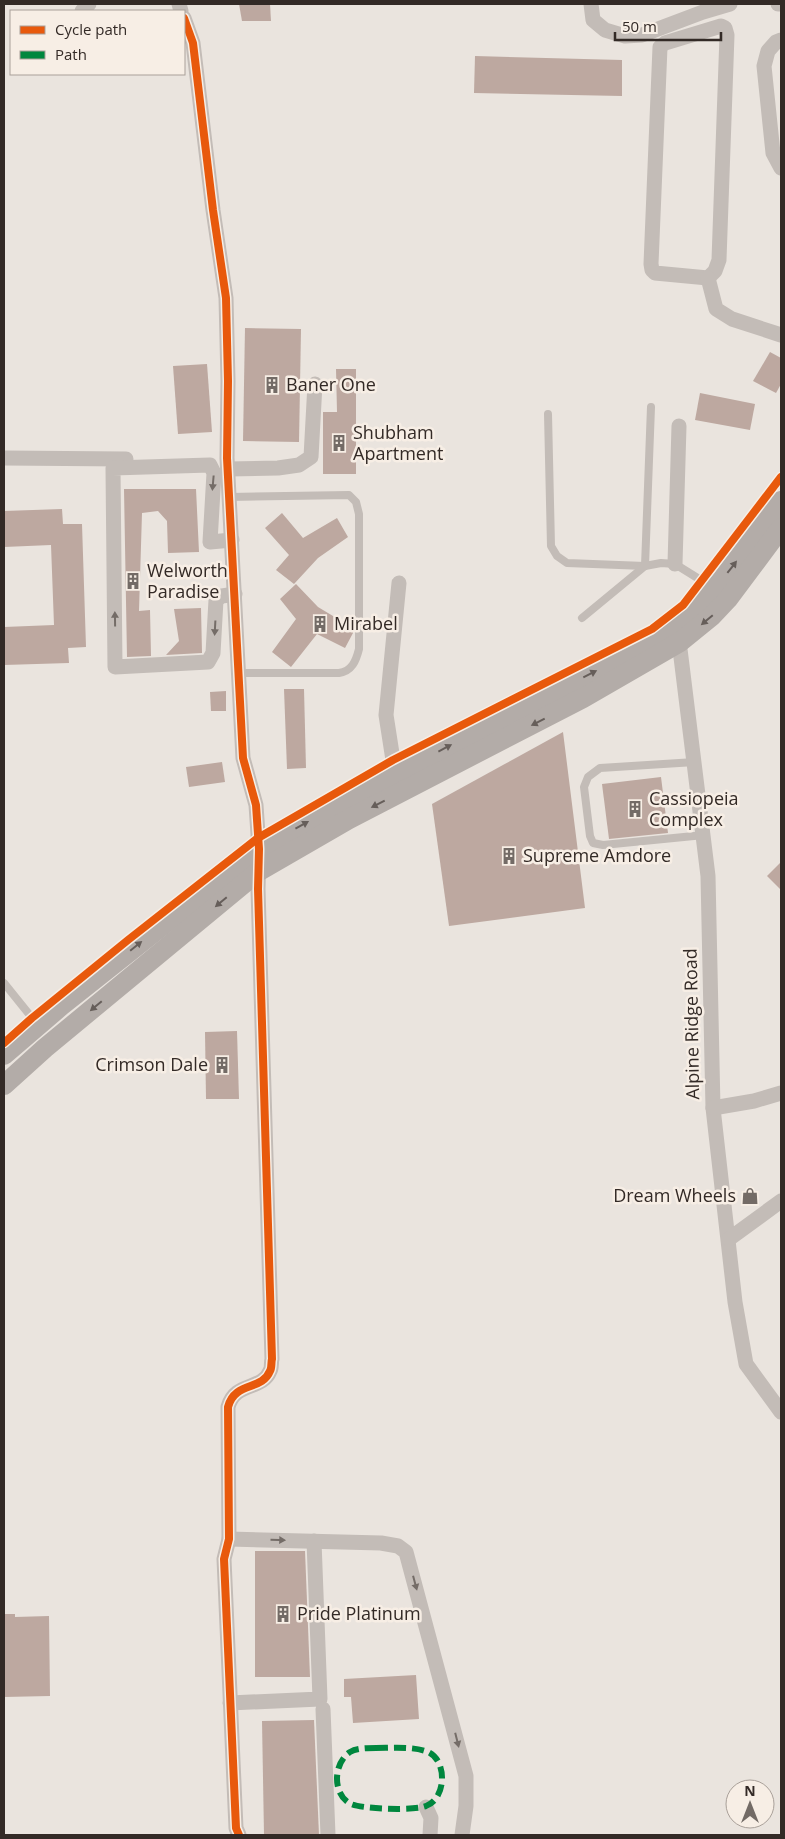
<svg xmlns="http://www.w3.org/2000/svg" width="785" height="1839" viewBox="0 0 785 1839" font-family="'Open Sans',sans-serif">
<rect width="100%" height="100%" fill="#eae4de"/>
<g fill="#bda8a0">
<path d="M 239,4 L 270,4 L 271,21 L 242,21 Z"/>
<path d="M 475,56 L 622,60 L 622,96 L 474,93 Z"/>
<path d="M 245,328 L 301,329 L 299,442 L 243,441 Z"/>
<path d="M 770,352 L 781,358 L 781,384 L 776,393 L 753,381 Z"/>
<path d="M 207,364 L 212,432 L 178,434 L 173,366 Z"/>
<path d="M 336,369 L 356,369 L 356,474 L 323,474 L 323,412 L 337,412 Z"/>
<path d="M 700,393 L 755,404 L 750,430 L 695,420 Z"/>
<path d="M 124,489 L 196,489 L 199,552 L 168,553 L 167,521 L 158,511 L 142,513 L 139,611 L 150,610 L 151,656 L 127,657 Z"/>
<path d="M 62,509 L 63,524 L 82,524 L 86,647 L 68,648 L 69,663 L 4,665 L 4,627 L 54,625 L 51,545 L 4,547 L 4,511 Z"/>
<path d="M 282,513 L 303,538 L 337,518 L 348,537 L 318,558 L 294,584 L 276,570 L 289,555 L 265,528 Z"/>
<path d="M 296,584 L 318,607 L 353,628 L 353,633 L 345,648 L 317,634 L 291,667 L 272,652 L 296,619 L 280,599 Z"/>
<path d="M 201,608 L 202,653 L 166,655 L 179,641 L 174,609 Z"/>
<path d="M 284,689 L 304,689 L 306,768 L 287,769 Z"/>
<path d="M 226,691 L 226,711 L 211,711 L 210,692 Z"/>
<path d="M 563,732 L 585,908 L 449,926 L 432,804 Z"/>
<path d="M 222,762 L 225,782 L 189,787 L 186,767 Z"/>
<path d="M 661,777 L 668,833 L 609,839 L 602,784 Z"/>
<path d="M 781,862 L 781,890 L 767,876 Z"/>
<path d="M 237,1031 L 239,1099 L 206,1099 L 205,1032 Z"/>
<path d="M 255,1551 L 305,1551 L 310,1677 L 255,1677 Z"/>
<path d="M 4,1614 L 15,1614 L 15,1617 L 49,1616 L 50,1696 L 4,1697 Z"/>
<path d="M 416,1675 L 419,1719 L 353,1723 L 351,1697 L 344,1697 L 344,1679 Z"/>
<path d="M 314,1720 L 319,1835 L 264,1835 L 262,1721 Z"/>
</g>
<g fill="none" stroke-linecap="round" stroke-linejoin="round">
<g stroke="#c3bcb7" stroke-width="8">
<path d="M 548,414 L 551,546 L 557,556 L 567,563 L 645,566 L 661,563 L 675,564 L 712,587"/>
<path d="M 229,497 L 349,495 L 356,502 L 359,514 L 359,649 C 356,661 352,671 339,673 L 239,673"/>
<path d="M 582,618 L 645,566 L 651,407"/>
<path d="M 695,762 L 600,768 L 588,777 L 584,787 L 590,836 L 593,843 L 603,845 L 704,835"/>
<path d="M 4,983 L 37,1024"/>
</g>
<g stroke="#c3bcb7" stroke-width="15">
<path d="M 179,4 L 181,11"/>
<path d="M 591,4 L 593,20 L 605,30 L 625,36 L 642,35 L 703,12 L 730,4"/>
<path d="M 778,4 L 781,4"/>
<path d="M 82,11 L 89,4"/>
<path d="M 184,18 L 193,43 L 213,210 L 226,298 L 228,381 L 227,458 L 243,758 L 256,805 L 259,849 L 258,889 L 272,1359 C 271,1362 272,1368 270,1371 C 262,1391 235,1381 228,1407 L 229,1539 L 224,1559 L 236,1828 L 239,1835"/>
<path d="M 721,26 L 725,28 L 727,35 L 719,260 L 715,271 L 708,278 L 655,273 L 652,270 L 651,264 L 660,47 L 665,43 Z"/>
<path d="M 781,40 L 776,42 L 768,51 L 764,66 L 773,153 L 781,168"/>
<path d="M 708,278 L 716,309 L 732,319 L 781,335"/>
<path d="M 4,458 L 126,459"/>
<path d="M 228,469 L 278,468 L 299,465 L 311,457 L 315,384"/>
<path d="M 232,540 L 210,542 L 214,473 L 210,465 L 113,468 L 115,667 L 208,662 L 213,653 L 216,600 L 222,596 L 235,594"/>
<path d="M 675,564 L 679,426"/>
<path d="M 399,583 L 386,715 L 393,760 L 400,784"/>
<path d="M 678,633 L 708,876 L 713,1108 L 735,1302 L 746,1364 L 781,1412"/>
<path d="M 713,1108 L 754,1101 L 781,1093"/>
<path d="M 729,1239 L 781,1201"/>
<path d="M 229,1539 L 381,1543 L 398,1546 L 406,1552 L 466,1776 L 466,1806 L 462,1835"/>
<path d="M 230,1703 L 320,1699 L 314,1541"/>
<path d="M 323,1709 L 328,1835"/>
<path d="M 426,1807 L 431,1818 L 430,1835"/>
</g>
<g stroke="#b3aca8" stroke-width="20">
<path d="M 4,1055 L 61,1006 L 259,849 L 348,799 L 518,710 L 662,638 L 720,582 L 781,501"/>
<path d="M 4,1085 L 45,1048 L 259,871 L 349,819 L 583,698 L 680,642 L 712,616 L 728,599 L 781,528"/>
</g>
<path stroke="#00873e" stroke-width="6" stroke-dasharray="12 6" stroke-linecap="butt" d="M 376,1748 C 392,1748 413,1746 428,1752 C 448,1761 446,1799 426,1806 C 415,1811 362,1809 351,1804 C 332,1795 333,1763 350,1752 C 357,1748 367,1748 376,1748 Z"/>
<g stroke="#f7eee5" stroke-width="11">
<g id="cycleway">
<path d="M 184,18 L 193,43 L 213,210 L 226,298 L 228,381 L 227,458 L 243,758 L 256,805 L 259,849 L 258,889 L 272,1359 C 271,1362 272,1368 270,1371 C 262,1391 235,1381 228,1407 L 229,1539 L 224,1559 L 236,1828 L 239,1835"/>
<path d="M 4,1043 L 32,1018 L 128,940 L 258,838 L 393,760 L 652,629 L 683,605 L 781,477"/>
</g>
</g>
<use href="#cycleway" stroke="#e8590c" stroke-width="8"/>
</g>
<defs><path id="oneway-solid" d="M-6-.8H1V-3.2L6.5 0L1 3.2V.8H-6Z" transform="scale(1.25)"/></defs>
<g fill="#746c67">
<use href="#oneway-solid" transform="translate(213 483) rotate(95)"/>
<use href="#oneway-solid" transform="translate(115 619) rotate(-91)"/>
<use href="#oneway-solid" transform="translate(215 628) rotate(93)"/>
<use href="#oneway-solid" transform="translate(278 1540) rotate(2)"/>
<use href="#oneway-solid" transform="translate(415 1583) rotate(75)"/>
<use href="#oneway-solid" transform="translate(457 1740) rotate(76)"/>
</g>
<g fill="#665e5a">
<use href="#oneway-solid" transform="translate(732 567) rotate(-52)"/>
<use href="#oneway-solid" transform="translate(707 620) rotate(140)"/>
<use href="#oneway-solid" transform="translate(590 674) rotate(-27)"/>
<use href="#oneway-solid" transform="translate(538 722) rotate(153)"/>
<use href="#oneway-solid" transform="translate(445 748) rotate(-28)"/>
<use href="#oneway-solid" transform="translate(378 804) rotate(153)"/>
<use href="#oneway-solid" transform="translate(302 825) rotate(-29)"/>
<use href="#oneway-solid" transform="translate(221 902) rotate(140)"/>
<use href="#oneway-solid" transform="translate(136 946) rotate(-39)"/>
<use href="#oneway-solid" transform="translate(96 1006) rotate(140)"/>
</g>
<defs>
<g id="building-bare" transform="scale(1.35)"><path d="M-4-6H4V6H1V3H-1V6H-4ZM-2.5-4.3h1.7v1.8h-1.7ZM.8-4.3h1.7v1.8H.8ZM-2.5-1h1.7V.8h-1.7ZM.8-1h1.7V.8H.8Z" fill="#736b66" stroke="#f7eee5" stroke-width="2.5" paint-order="stroke"/></g>
<g id="shop-bare" transform="scale(1.35)"><path d="M-5-2.5h2.3a2.7 3.5 0 0 1 5.4 0H5L5.5 6h-11ZM-1.5-2.5h3a1.5 2.3 0 0 0-3 0Z" fill="#736b66" stroke="#f7eee5" stroke-width="2.5" paint-order="stroke"/></g>
</defs>
<g fill-rule="evenodd">
<use href="#building-bare" x="272" y="385"/>
<use href="#building-bare" x="339" y="443"/>
<use href="#building-bare" x="133" y="581"/>
<use href="#building-bare" x="320" y="624"/>
<use href="#building-bare" x="635" y="809"/>
<use href="#building-bare" x="509" y="856"/>
<use href="#building-bare" x="222" y="1065"/>
<use href="#shop-bare" x="750" y="1196"/>
<use href="#building-bare" x="283" y="1614"/>
</g>
<g text-anchor="middle" stroke-width="5" stroke-linejoin="round" paint-order="stroke">
<g font-size="18" fill="#332a26" stroke="#f7eee5" text-anchor="start">
<text x="286" y="391">Baner One</text>
<text x="353" y="439">Shubham<tspan x="353" dy="21">Apartment</tspan></text>
<text x="147" y="577">Welworth<tspan x="147" dy="21">Paradise</tspan></text>
<text x="334" y="630">Mirabel</text>
<text x="649" y="805">Cassiopeia<tspan x="649" dy="21">Complex</tspan></text>
<text x="523" y="862">Supreme Amdore</text>
<text x="208" y="1071" text-anchor="end">Crimson Dale</text>
<text x="736" y="1202" text-anchor="end">Dream Wheels</text>
<text x="297" y="1620">Pride Platinum</text>
</g>
<g font-size="18" fill="#332a26" stroke="#f7eee5">
<text transform="translate(692 1024) rotate(-91)" y="6">Alpine Ridge Road</text>
</g>
</g>
<rect width="785" height="1839" fill="none" stroke="#332a26" stroke-width="10"/>
<rect x="10" y="10" width="175" height="65" fill="#f7eee5" stroke="#a9a099"/>
<rect x="20" y="26" width="25" height="8" fill="#e8590c" stroke="#a9a099"/>
<text x="55" y="35" font-size="15" fill="#332a26">Cycle path</text>
<rect x="20" y="51" width="25" height="8" fill="#00873e" stroke="#a9a099"/>
<text x="55" y="60" font-size="15" fill="#332a26">Path</text>
<g transform="translate(750 1804)"><circle r="24" fill="#f7eee5" stroke="#a9a099"/>
<path d="M0-4L9 19L0 12L-9 19Z" fill="#736b66"/>
<text y="-8" font-size="14" font-weight="bold" text-anchor="middle" fill="#332a26">N</text>
</g>
<path d="M615 32v8h106v-8" fill="none" stroke="#332a26" stroke-width="2.5"/>
<text x="622" y="32" font-size="15" fill="#332a26" stroke="#f7eee5" stroke-width="4" paint-order="stroke">50 m</text>
</svg>
